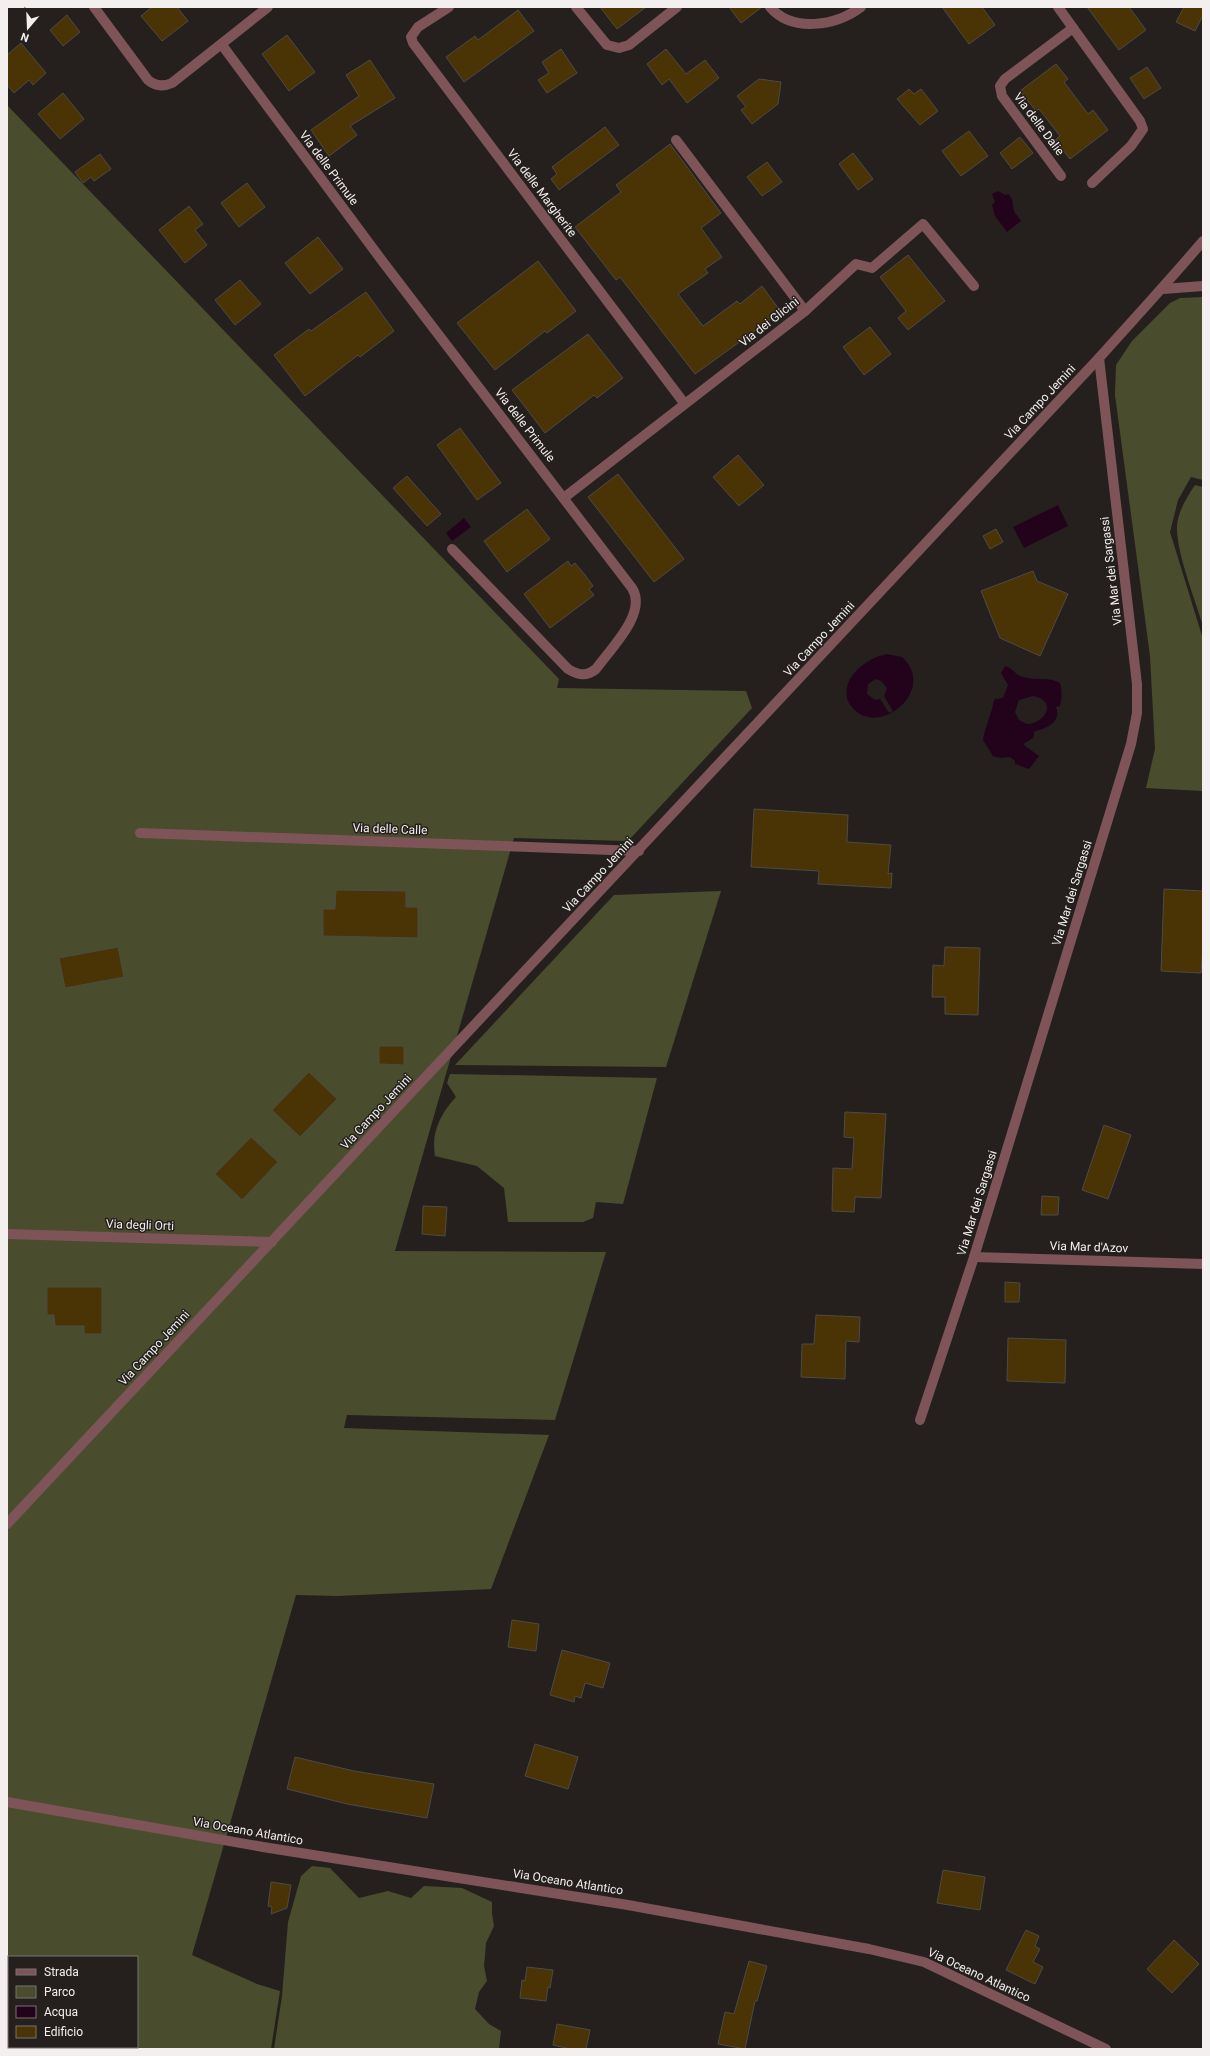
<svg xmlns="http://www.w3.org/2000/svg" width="1210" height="2056" viewBox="0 0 1210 2056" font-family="Roboto,sans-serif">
<rect width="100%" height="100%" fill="#25201e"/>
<g fill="#494d2d" fill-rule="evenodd">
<path d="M 7,105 L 559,679 L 557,688 L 746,691 L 752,708 L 628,841 L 514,838 L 395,1251 L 606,1252 L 555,1420 L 347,1415 L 344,1428 L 549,1435 L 491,1589 L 338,1596 L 296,1595 L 192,1955 L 257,1984 L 280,1991 L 271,2049 L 7,2049 ZM 9,1957 L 137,1957 L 137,2047 L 9,2047 Z"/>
<path d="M 1203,297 L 1203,480 L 1191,477 L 1178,500 L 1170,532 L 1203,639 L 1203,791 L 1146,788 L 1155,749 L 1150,656 L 1115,395 L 1116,365 L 1132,341 L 1170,303 L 1180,298 Z"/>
<path d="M 1195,485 L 1203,487 L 1203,626 C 1195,599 1178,557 1177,530 C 1176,514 1187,497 1195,485 Z"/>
<path d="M 721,891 L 666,1067 L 455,1065 L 614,895 Z"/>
<path d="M 450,1074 L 657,1078 L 623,1204 L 596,1202 L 593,1218 L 583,1222 L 508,1222 L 504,1188 L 477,1166 L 435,1156 C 431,1133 440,1114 456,1097 L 447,1083 Z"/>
<path d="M 312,1866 L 330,1868 L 359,1898 L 388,1891 L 411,1898 L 424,1886 L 462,1888 L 492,1902 L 492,1914 L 494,1926 L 486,1943 L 484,1966 L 487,1981 L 479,1992 L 475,2009 L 489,2024 L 501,2031 L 499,2049 L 274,2049 L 282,1996 L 288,1922 L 301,1876 Z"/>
</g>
<g fill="#23031b" fill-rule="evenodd">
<path d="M 998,191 L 1005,195 L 1008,194 L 1012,199 L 1014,211 L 1021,221 L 1007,232 L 995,216 L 992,205 L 995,202 L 992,194 Z"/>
<path d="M 1058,505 L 1068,526 L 1024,548 L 1013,527 Z"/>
<path d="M 464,518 L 471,527 L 452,541 L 446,533 Z"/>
<path d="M 887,654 L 902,657 C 940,692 873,743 849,703 C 845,697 846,686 850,679 C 858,666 872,657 887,654 Z"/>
<path d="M 1005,666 C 1013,668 1015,675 1023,677 C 1036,681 1048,676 1060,683 C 1062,692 1062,698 1060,706 L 1056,707 C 1062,722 1046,729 1035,731 L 1033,738 L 1025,743 L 1024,745 L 1039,756 L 1029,769 L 1015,764 L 1015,761 L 1010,757 L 1000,758 L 993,756 L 983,740 C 984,731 994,707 993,702 L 995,699 L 1003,698 L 1008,685 L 1001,673 ZM 1033,696 C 1057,700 1047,723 1027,724 L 1019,720 L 1015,712 L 1019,700 Z"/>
</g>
<path fill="#25201e" d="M 876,679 L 881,681 L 887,688 L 884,696 L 893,711 L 889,713 L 880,699 L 875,700 L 867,694 L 868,684 Z"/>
<g fill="#4a3406" stroke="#4d4a46">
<path d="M 152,7 L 177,7 L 188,21 L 162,41 L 141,16 Z"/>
<path d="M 600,7 L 646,7 L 617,29 Z"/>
<path d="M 729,7 L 762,7 L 741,23 Z"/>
<path d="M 942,7 L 982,7 L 995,25 L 969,44 Z"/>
<path d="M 1087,7 L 1129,7 L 1146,30 L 1119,50 Z"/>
<path d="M 1184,7 L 1203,7 L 1203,15 L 1195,31 L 1176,22 Z"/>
<path d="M 518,10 L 534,31 L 464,82 L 446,57 L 475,36 L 478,40 Z"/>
<path d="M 67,15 L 80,32 L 63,46 L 50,30 Z"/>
<path d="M 287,35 L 315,72 L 289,91 L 262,54 Z"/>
<path d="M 21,43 L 46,73 L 33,85 L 29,80 L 14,93 L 7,85 L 7,55 Z"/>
<path d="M 561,49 L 577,73 L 547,93 L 538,80 L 549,73 L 542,62 Z"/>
<path d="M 666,49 L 686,74 L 705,60 L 719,78 L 687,103 L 669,79 L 662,85 L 647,64 Z"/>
<path d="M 370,60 L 395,98 L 350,126 L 357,135 L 329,156 L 311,130 L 359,96 L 346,75 Z"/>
<path d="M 1056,64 L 1068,79 L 1064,82 L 1088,114 L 1093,110 L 1108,130 L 1070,159 L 1055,140 L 1060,136 L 1039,109 L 1036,111 L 1020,91 Z"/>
<path d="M 1147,67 L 1161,88 L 1144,99 L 1130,78 Z"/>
<path d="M 759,79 L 781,82 L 778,104 L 752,124 L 741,110 L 746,107 L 737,96 Z"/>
<path d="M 909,89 L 914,94 L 921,89 L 938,111 L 920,125 L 897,99 Z"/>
<path d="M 63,93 L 84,119 L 60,139 L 38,114 Z"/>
<path d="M 605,127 L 619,145 L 559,190 L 551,179 L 557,174 L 552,167 Z"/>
<path d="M 969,131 L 988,156 L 961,176 L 942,151 Z"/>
<path d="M 1020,137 L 1033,153 L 1012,169 L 1000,153 Z"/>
<path d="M 670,144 L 721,213 L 701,228 L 722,257 L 705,269 L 708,273 L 678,294 L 703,326 L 737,301 L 740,304 L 762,286 L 781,312 L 695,374 L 620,277 L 616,280 L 575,227 L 621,192 L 616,185 Z"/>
<path d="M 853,153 L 873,179 L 858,190 L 839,164 Z"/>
<path d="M 100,154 L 111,169 L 94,181 L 91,177 L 83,183 L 75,172 Z"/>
<path d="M 767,162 L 782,182 L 762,196 L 747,177 Z"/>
<path d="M 247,183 L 265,207 L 239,227 L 221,203 Z"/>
<path d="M 189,206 L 203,224 L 195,230 L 207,245 L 185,263 L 159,230 Z"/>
<path d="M 318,237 L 343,269 L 310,294 L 285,263 Z"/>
<path d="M 908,255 L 945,301 L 908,330 L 898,318 L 906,311 L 880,277 Z"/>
<path d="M 538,261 L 576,311 L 547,333 L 545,331 L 495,370 L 457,323 Z"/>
<path d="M 240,280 L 261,304 L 235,325 L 215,300 Z"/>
<path d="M 366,292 L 394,331 L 360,357 L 358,355 L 305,396 L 274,355 L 309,329 L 311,331 Z"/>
<path d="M 870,327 L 891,354 L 864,375 L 843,347 Z"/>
<path d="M 588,334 L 623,378 L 597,398 L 594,395 L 545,433 L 512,390 Z"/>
<path d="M 460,428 L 501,483 L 477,500 L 437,445 Z"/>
<path d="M 738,455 L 764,485 L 739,506 L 713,477 Z"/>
<path d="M 618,474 L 684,559 L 654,582 L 588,497 Z"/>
<path d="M 407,476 L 441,514 L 427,526 L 393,488 Z"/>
<path d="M 527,509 L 550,539 L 507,572 L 484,541 Z"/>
<path d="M 996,529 L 1003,542 L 990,549 L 983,536 Z"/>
<path d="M 568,561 L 571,566 L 575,563 L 585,575 L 593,586 L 589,589 L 594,595 L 550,628 L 524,594 Z"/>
<path d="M 1033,571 L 1037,581 L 1068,594 L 1040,656 L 1000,638 L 981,591 Z"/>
<path d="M 754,809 L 848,815 L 847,842 L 891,845 L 888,874 L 892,873 L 891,888 L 818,884 L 819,871 L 751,867 Z"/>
<path d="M 1164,889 L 1203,891 L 1203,945 L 1201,973 L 1161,971 Z"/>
<path d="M 336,890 L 406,891 L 406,907 L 418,907 L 418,938 L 323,936 L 323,909 L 335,909 Z"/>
<path d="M 118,947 L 124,977 L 65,988 L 59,958 Z"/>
<path d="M 945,947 L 980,948 L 978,1015 L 945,1014 L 945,997 L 932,997 L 933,965 L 944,966 Z"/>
<path d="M 379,1046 L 404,1046 L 404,1065 L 379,1064 Z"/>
<path d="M 309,1072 L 337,1099 L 300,1137 L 272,1110 Z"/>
<path d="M 845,1112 L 886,1114 L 881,1198 L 855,1197 L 854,1212 L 832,1211 L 833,1168 L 852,1169 L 854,1138 L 844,1137 Z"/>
<path d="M 1104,1125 L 1131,1135 L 1108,1199 L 1082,1190 Z"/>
<path d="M 251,1137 L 278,1162 L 242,1200 L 215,1174 Z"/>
<path d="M 1042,1196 L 1059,1197 L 1058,1215 L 1041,1215 Z"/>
<path d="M 423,1206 L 447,1207 L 445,1236 L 422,1234 Z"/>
<path d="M 1005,1282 L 1020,1283 L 1019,1302 L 1005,1302 Z"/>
<path d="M 47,1287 L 102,1287 L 102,1334 L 84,1334 L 84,1326 L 55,1326 L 54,1315 L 47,1315 Z"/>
<path d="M 816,1315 L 860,1317 L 859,1342 L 846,1341 L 845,1379 L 801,1377 L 802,1344 L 814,1344 Z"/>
<path d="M 1008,1338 L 1066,1340 L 1065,1383 L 1007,1381 Z"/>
<path d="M 512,1620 L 539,1624 L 536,1651 L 508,1647 Z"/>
<path d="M 562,1650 L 610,1663 L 603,1688 L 585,1683 L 581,1698 L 575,1696 L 574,1702 L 550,1695 Z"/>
<path d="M 535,1744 L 578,1757 L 568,1789 L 525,1776 Z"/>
<path d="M 295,1757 L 354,1771 L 434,1784 L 427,1818 L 347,1804 L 287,1789 Z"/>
<path d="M 943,1870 L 985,1877 L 980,1910 L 937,1903 Z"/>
<path d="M 271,1882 L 291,1885 L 287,1908 L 271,1914 L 272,1907 L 268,1906 Z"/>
<path d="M 1026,1930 L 1039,1936 L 1035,1946 L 1040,1949 L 1033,1962 L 1043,1967 L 1035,1984 L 1006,1970 Z"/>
<path d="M 1174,1940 L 1199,1964 L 1172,1993 L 1147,1969 Z"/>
<path d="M 749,1961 L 767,1966 L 757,2001 L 755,2001 L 745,2049 L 718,2044 L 725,2012 L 734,2014 Z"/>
<path d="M 527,1967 L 553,1970 L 550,1988 L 548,1987 L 546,2001 L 520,1998 L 522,1980 L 525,1981 Z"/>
<path d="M 557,2024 L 590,2030 L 586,2049 L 570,2049 L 553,2045 Z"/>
</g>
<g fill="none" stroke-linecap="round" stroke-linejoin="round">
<g stroke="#7e5458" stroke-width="10">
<path d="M 94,7 L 148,80 C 155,86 163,87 172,83 L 268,7"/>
<path d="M 449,7 L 418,27 L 411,37 L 413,43 L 684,403"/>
<path d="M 576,7 L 607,45 L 619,48 L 629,45 L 677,7"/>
<path d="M 770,7 C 792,33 836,26 861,7"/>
<path d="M 1058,7 L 1073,28 L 1005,79 L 1000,86 L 1002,96 L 1061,176"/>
<path d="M 1073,28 L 1140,121 L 1143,129 L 1131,146 L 1092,183"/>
<path d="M 222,45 L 383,262 L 632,588 C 648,613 610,649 596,669 C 586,677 578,675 568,669 L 452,549"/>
<path d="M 676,140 L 805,311"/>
<path d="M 1163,289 L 1203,286"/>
<path d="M 565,497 L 805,311 L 856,264 L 872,268 L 923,224 L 974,286"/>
<path d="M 140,833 L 639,851"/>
<path d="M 7,1234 L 272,1242"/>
<path d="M 974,1257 L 1203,1264"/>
<path d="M 920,1420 L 974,1257 L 1131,744 L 1137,713 L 1137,684 L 1099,358"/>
<path d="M 7,1524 L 1099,358 C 1134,319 1169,281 1203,241"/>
<path d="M 7,1802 L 263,1847 L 628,1905 L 869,1949 L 924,1962 L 1106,2049"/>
</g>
</g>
<g text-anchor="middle" stroke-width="3" stroke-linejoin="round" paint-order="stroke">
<g font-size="12" fill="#f2efee" stroke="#25201e">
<text transform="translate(1039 124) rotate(53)" y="4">Via delle Dalie</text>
<text transform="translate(329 168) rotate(53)" y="4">Via delle Primule</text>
<text transform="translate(542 193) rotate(53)" y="4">Via delle Margherite</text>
<text transform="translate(769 322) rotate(-38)" y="4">Via dei Glicini</text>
<text transform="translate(1040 402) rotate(-47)" y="4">Via Campo Jemini</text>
<text transform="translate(525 425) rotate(52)" y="4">Via delle Primule</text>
<text transform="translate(1111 571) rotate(-97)" y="4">Via Mar dei Sargassi</text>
<text transform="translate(819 639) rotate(-47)" y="4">Via Campo Jemini</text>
<text transform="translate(390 829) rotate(2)" y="4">Via delle Calle</text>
<text transform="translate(598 875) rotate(-47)" y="4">Via Campo Jemini</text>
<text transform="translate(1072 893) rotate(-73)" y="4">Via Mar dei Sargassi</text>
<text transform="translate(376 1112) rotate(-47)" y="4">Via Campo Jemini</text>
<text transform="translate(977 1203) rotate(-73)" y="4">Via Mar dei Sargassi</text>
<text transform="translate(140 1225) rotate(2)" y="4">Via degli Orti</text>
<text transform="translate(1089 1247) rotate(2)" y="4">Via Mar d'Azov</text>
<text transform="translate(154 1348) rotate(-47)" y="4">Via Campo Jemini</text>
<text transform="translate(248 1831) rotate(10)" y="4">Via Oceano Atlantico</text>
<text transform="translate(568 1882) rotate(9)" y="4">Via Oceano Atlantico</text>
<text transform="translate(979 1975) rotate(25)" y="4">Via Oceano Atlantico</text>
</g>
</g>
<rect width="1210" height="2056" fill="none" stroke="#f2efee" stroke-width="16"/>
<rect x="8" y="1956" width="130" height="92" fill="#25201e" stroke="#777371"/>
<rect x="16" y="1969" width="20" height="6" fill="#7e5458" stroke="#777371"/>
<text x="44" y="1976" font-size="12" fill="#f2efee">Strada</text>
<rect x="16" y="1986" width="20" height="12" fill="#494d2d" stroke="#777371"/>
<text x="44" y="1996" font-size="12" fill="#f2efee">Parco</text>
<rect x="16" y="2006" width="20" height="12" fill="#23031b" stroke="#777371"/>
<text x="44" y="2016" font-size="12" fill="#f2efee">Acqua</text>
<rect x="16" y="2026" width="20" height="12" fill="#4a3406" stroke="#777371"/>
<text x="44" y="2036" font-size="12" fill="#f2efee">Edificio</text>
<g transform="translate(28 28) rotate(199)" stroke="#25201e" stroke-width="3" paint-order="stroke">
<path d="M0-3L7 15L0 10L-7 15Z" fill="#f2efee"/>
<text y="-6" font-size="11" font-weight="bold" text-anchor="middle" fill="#f2efee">N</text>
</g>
</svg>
